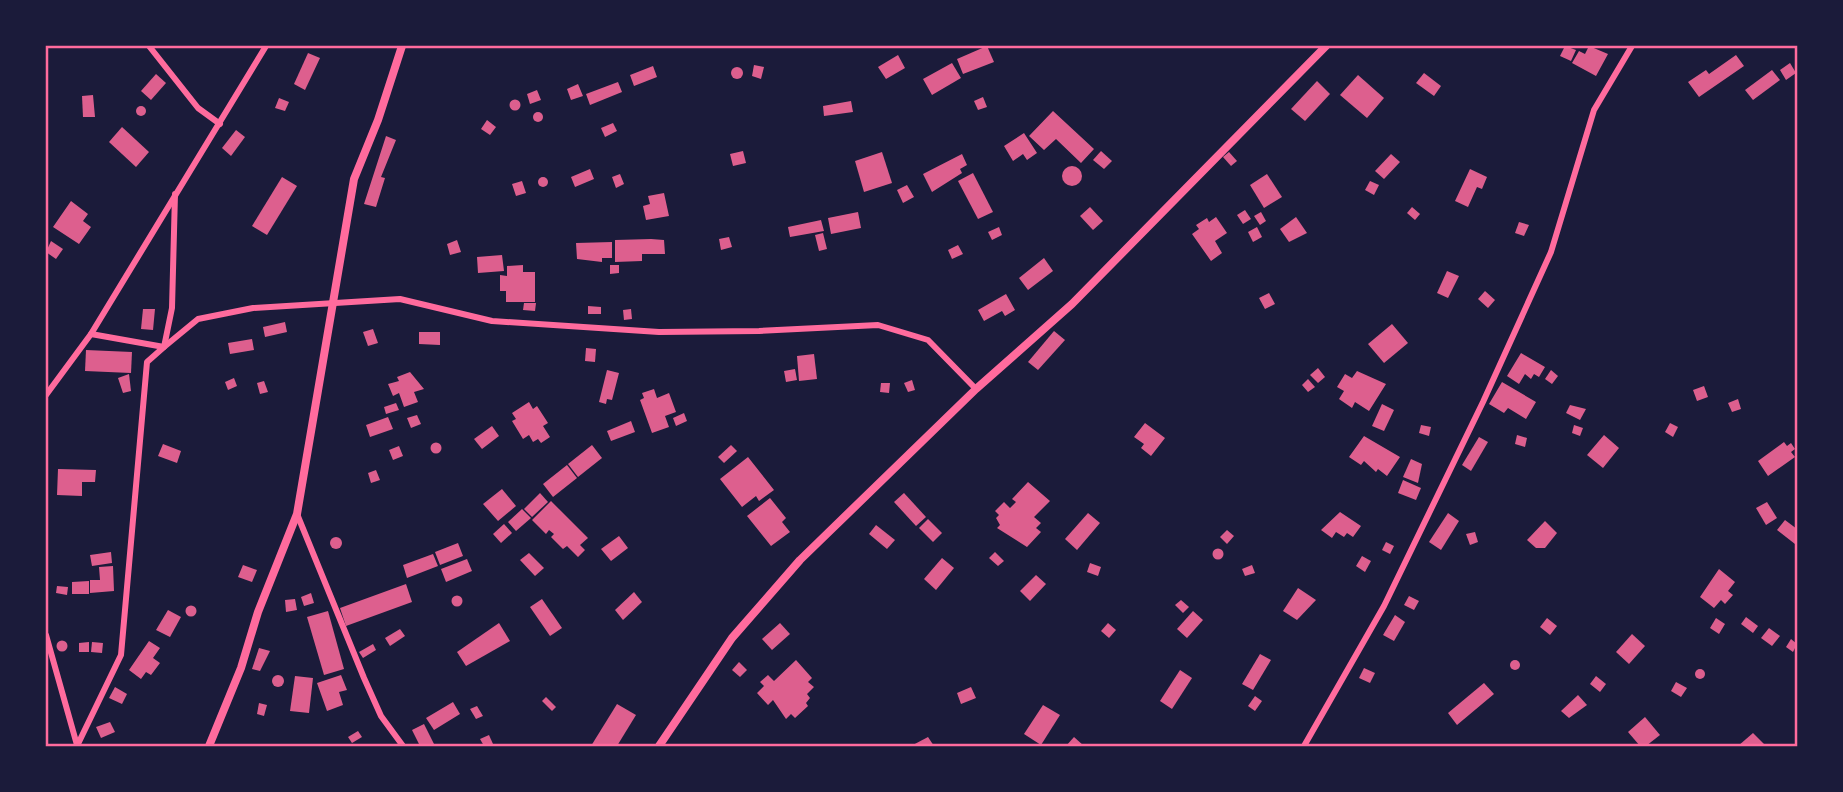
<svg xmlns="http://www.w3.org/2000/svg" width="1843" height="792" viewBox="0 0 1843 792" font-family="'Archivo Narrow',sans-serif">
<rect width="100%" height="100%" fill="#1b1b3a"/>
<g fill="#dd5f8e">
<path d="M 987,46 L 994,62 L 963,74 L 957,59 Z"/>
<path d="M 1565,46 L 1576,50 L 1571,61 L 1560,56 Z"/>
<path d="M 1589,46 L 1608,54 L 1596,76 L 1572,63 L 1579,51 L 1585,54 Z"/>
<path d="M 308,53 L 320,58 L 305,90 L 294,84 Z"/>
<path d="M 898,55 L 905,68 L 886,79 L 878,67 Z"/>
<path d="M 1736,55 L 1744,66 L 1699,97 L 1688,82 L 1706,70 L 1709,74 Z"/>
<path d="M 952,63 L 961,78 L 932,95 L 923,79 Z"/>
<path d="M 1790,63 L 1796,73 L 1786,80 L 1780,70 Z"/>
<path d="M 754,65 L 764,67 L 761,79 L 752,76 Z"/>
<path d="M 653,66 L 657,77 L 634,86 L 630,75 Z"/>
<circle cx="737" cy="73" r="6"/>
<path d="M 1772,70 L 1780,80 L 1753,100 L 1745,90 Z"/>
<path d="M 1424,73 L 1441,86 L 1434,96 L 1416,83 Z"/>
<path d="M 156,74 L 166,83 L 151,100 L 141,91 Z"/>
<path d="M 1358,75 L 1384,98 L 1367,118 L 1340,95 Z"/>
<path d="M 1317,81 L 1330,94 L 1305,121 L 1291,109 Z"/>
<path d="M 618,82 L 622,92 L 590,105 L 586,94 Z"/>
<path d="M 578,84 L 583,96 L 571,100 L 567,89 Z"/>
<path d="M 537,90 L 541,100 L 530,104 L 527,94 Z"/>
<path d="M 93,95 L 95,117 L 83,117 L 82,96 Z"/>
<path d="M 983,97 L 987,107 L 978,110 L 974,101 Z"/>
<path d="M 279,98 L 289,102 L 285,111 L 275,108 Z"/>
<circle cx="515" cy="105" r="5.5"/>
<path d="M 851,101 L 853,112 L 824,116 L 823,106 Z"/>
<circle cx="141" cy="111" r="5"/>
<path d="M 1053,111 L 1094,149 L 1081,163 L 1056,139 L 1044,150 L 1029,136 Z"/>
<circle cx="538" cy="117" r="5"/>
<path d="M 487,120 L 496,127 L 490,135 L 481,129 Z"/>
<path d="M 613,123 L 617,131 L 605,137 L 601,128 Z"/>
<path d="M 122,127 L 149,152 L 136,167 L 109,142 Z"/>
<path d="M 236,130 L 245,137 L 231,156 L 222,148 Z"/>
<path d="M 1024,133 L 1037,153 L 1027,160 L 1023,154 L 1013,161 L 1004,146 Z"/>
<path d="M 386,136 L 396,140 L 381,177 L 385,178 L 376,207 L 364,204 Z"/>
<path d="M 743,151 L 746,163 L 733,166 L 730,154 Z"/>
<path d="M 1101,151 L 1112,161 L 1104,169 L 1093,160 Z"/>
<path d="M 882,152 L 892,183 L 864,192 L 855,161 Z"/>
<path d="M 1229,152 L 1237,161 L 1231,166 L 1223,157 Z"/>
<path d="M 962,154 L 967,165 L 960,169 L 962,173 L 932,192 L 923,174 Z"/>
<path d="M 1391,154 L 1400,162 L 1384,179 L 1375,171 Z"/>
<circle cx="1072" cy="176" r="10"/>
<path d="M 590,169 L 594,179 L 575,187 L 571,177 Z"/>
<path d="M 1470,169 L 1487,177 L 1482,189 L 1477,187 L 1468,207 L 1455,201 Z"/>
<path d="M 973,173 L 993,212 L 978,219 L 958,181 Z"/>
<path d="M 620,174 L 624,184 L 616,188 L 612,177 Z"/>
<path d="M 1267,174 L 1282,197 L 1264,208 L 1250,185 Z"/>
<circle cx="543" cy="182" r="5"/>
<path d="M 282,177 L 297,186 L 267,235 L 252,226 Z"/>
<path d="M 522,181 L 526,193 L 516,196 L 512,184 Z"/>
<path d="M 1370,181 L 1379,185 L 1374,195 L 1365,190 Z"/>
<path d="M 907,185 L 914,197 L 903,203 L 897,190 Z"/>
<path d="M 664,193 L 669,216 L 646,220 L 643,206 L 650,204 L 648,196 Z"/>
<path d="M 71,201 L 88,214 L 83,221 L 91,227 L 79,244 L 53,227 Z"/>
<path d="M 1090,207 L 1103,221 L 1093,230 L 1080,216 Z"/>
<path d="M 1412,207 L 1420,214 L 1415,220 L 1407,213 Z"/>
<path d="M 1245,210 L 1251,219 L 1243,224 L 1237,215 Z"/>
<path d="M 858,212 L 861,228 L 831,234 L 828,218 Z"/>
<path d="M 1261,212 L 1266,221 L 1260,225 L 1254,216 Z"/>
<path d="M 1216,217 L 1227,233 L 1215,241 L 1222,253 L 1211,261 L 1192,234 L 1199,229 L 1196,225 L 1207,218 L 1209,222 Z"/>
<path d="M 1296,217 L 1307,233 L 1289,242 L 1280,229 Z"/>
<path d="M 821,220 L 824,231 L 790,237 L 788,227 Z"/>
<path d="M 1519,222 L 1529,225 L 1524,236 L 1515,233 Z"/>
<path d="M 999,227 L 1002,235 L 992,240 L 988,232 Z"/>
<path d="M 1257,227 L 1262,237 L 1253,242 L 1248,232 Z"/>
<path d="M 823,233 L 827,249 L 819,251 L 815,235 Z"/>
<path d="M 729,237 L 732,247 L 721,250 L 719,239 Z"/>
<path d="M 651,239 L 664,240 L 665,254 L 642,254 L 642,261 L 615,262 L 615,240 Z"/>
<path d="M 457,240 L 461,252 L 450,255 L 447,244 Z"/>
<path d="M 51,241 L 63,249 L 56,259 L 46,252 Z"/>
<path d="M 612,242 L 612,258 L 602,258 L 602,262 L 577,259 L 576,243 Z"/>
<path d="M 958,245 L 963,254 L 952,259 L 948,250 Z"/>
<path d="M 502,255 L 504,271 L 478,273 L 477,257 Z"/>
<path d="M 1044,258 L 1053,271 L 1028,290 L 1019,278 Z"/>
<path d="M 523,265 L 523,272 L 535,272 L 535,302 L 506,302 L 506,291 L 500,291 L 500,275 L 507,276 L 507,266 Z"/>
<path d="M 610,265 L 619,265 L 619,273 L 610,274 Z"/>
<path d="M 1447,271 L 1459,276 L 1448,298 L 1437,293 Z"/>
<path d="M 1485,291 L 1495,300 L 1488,308 L 1478,299 Z"/>
<path d="M 1269,293 L 1275,304 L 1265,309 L 1259,298 Z"/>
<path d="M 1006,294 L 1015,310 L 1005,316 L 1002,311 L 984,321 L 978,310 Z"/>
<path d="M 524,303 L 536,303 L 535,311 L 523,310 Z"/>
<path d="M 588,306 L 601,307 L 601,314 L 588,314 Z"/>
<path d="M 143,309 L 155,309 L 153,330 L 141,329 Z"/>
<path d="M 631,309 L 632,319 L 624,320 L 623,310 Z"/>
<path d="M 285,322 L 287,332 L 265,337 L 263,327 Z"/>
<path d="M 1392,324 L 1408,343 L 1384,363 L 1368,344 Z"/>
<path d="M 373,329 L 378,343 L 368,346 L 363,332 Z"/>
<path d="M 1054,331 L 1065,340 L 1038,370 L 1028,362 Z"/>
<path d="M 419,332 L 440,332 L 440,345 L 419,344 Z"/>
<path d="M 252,339 L 254,350 L 230,354 L 228,343 Z"/>
<path d="M 586,348 L 596,349 L 595,362 L 585,361 Z"/>
<path d="M 86,350 L 132,352 L 131,373 L 85,371 Z"/>
<path d="M 1521,353 L 1545,367 L 1539,377 L 1534,374 L 1531,379 L 1525,374 L 1519,384 L 1507,376 Z"/>
<path d="M 814,354 L 817,379 L 799,381 L 797,356 Z"/>
<path d="M 1318,368 L 1325,377 L 1318,383 L 1310,375 Z"/>
<path d="M 795,369 L 797,380 L 786,382 L 784,371 Z"/>
<path d="M 607,370 L 619,373 L 612,400 L 607,399 L 606,404 L 599,402 Z"/>
<path d="M 1551,370 L 1558,376 L 1552,384 L 1545,379 Z"/>
<path d="M 1357,371 L 1386,384 L 1369,411 L 1355,402 L 1352,408 L 1339,399 L 1344,391 L 1337,387 L 1345,374 L 1352,378 Z"/>
<path d="M 410,372 L 424,389 L 414,392 L 418,402 L 404,407 L 399,393 L 393,396 L 388,384 L 399,381 L 397,377 Z"/>
<path d="M 129,374 L 131,391 L 123,393 L 118,378 Z"/>
<path d="M 234,378 L 237,386 L 228,390 L 225,382 Z"/>
<path d="M 1308,379 L 1315,387 L 1308,392 L 1302,385 Z"/>
<path d="M 912,380 L 915,390 L 908,392 L 904,383 Z"/>
<path d="M 264,381 L 268,392 L 260,394 L 257,383 Z"/>
<path d="M 1502,382 L 1536,402 L 1526,419 L 1508,408 L 1504,413 L 1489,404 Z"/>
<path d="M 881,383 L 890,383 L 889,393 L 880,392 Z"/>
<path d="M 1704,386 L 1708,397 L 1697,401 L 1693,390 Z"/>
<path d="M 654,389 L 657,398 L 669,393 L 676,412 L 665,416 L 669,427 L 652,433 L 640,400 L 644,398 L 642,393 Z"/>
<path d="M 1738,399 L 1741,409 L 1732,412 L 1728,403 Z"/>
<path d="M 529,402 L 533,409 L 537,406 L 548,423 L 543,426 L 550,437 L 541,443 L 538,439 L 533,442 L 529,435 L 523,439 L 512,421 L 516,419 L 512,413 Z"/>
<path d="M 396,403 L 399,410 L 386,414 L 384,407 Z"/>
<path d="M 1382,404 L 1394,410 L 1384,431 L 1372,426 Z"/>
<path d="M 1570,405 L 1586,409 L 1580,420 L 1566,413 Z"/>
<path d="M 684,413 L 687,421 L 676,426 L 673,418 Z"/>
<path d="M 417,415 L 421,424 L 411,428 L 407,418 Z"/>
<path d="M 388,417 L 393,429 L 370,437 L 366,425 Z"/>
<path d="M 631,421 L 635,432 L 611,441 L 607,431 Z"/>
<path d="M 1145,423 L 1165,438 L 1151,456 L 1141,448 L 1144,444 L 1134,437 Z"/>
<path d="M 1670,423 L 1678,427 L 1673,437 L 1665,432 Z"/>
<path d="M 1421,425 L 1431,427 L 1429,436 L 1419,433 Z"/>
<path d="M 1574,425 L 1583,428 L 1580,436 L 1572,433 Z"/>
<path d="M 492,426 L 499,436 L 482,449 L 474,439 Z"/>
<path d="M 1517,435 L 1527,438 L 1525,447 L 1515,444 Z"/>
<path d="M 1604,435 L 1619,448 L 1603,468 L 1587,455 Z"/>
<path d="M 1364,436 L 1400,457 L 1387,476 L 1378,469 L 1376,472 L 1364,461 L 1361,465 L 1349,457 Z"/>
<path d="M 1479,437 L 1488,442 L 1471,471 L 1462,465 Z"/>
<path d="M 1784,442 L 1787,446 L 1791,443 L 1795,449 L 1791,452 L 1795,457 L 1768,476 L 1758,461 Z"/>
<circle cx="436" cy="448" r="5.5"/>
<path d="M 163,444 L 181,451 L 177,463 L 158,456 Z"/>
<path d="M 592,445 L 602,458 L 578,477 L 568,464 Z"/>
<path d="M 731,445 L 737,451 L 724,463 L 718,457 Z"/>
<path d="M 399,446 L 403,456 L 393,460 L 389,450 Z"/>
<path d="M 748,457 L 774,490 L 759,501 L 756,496 L 742,507 L 720,479 Z"/>
<path d="M 1411,459 L 1422,464 L 1418,483 L 1403,477 Z"/>
<path d="M 567,465 L 577,478 L 553,497 L 543,484 Z"/>
<path d="M 58,469 L 96,470 L 95,482 L 82,482 L 82,496 L 57,495 Z"/>
<path d="M 376,470 L 380,480 L 371,483 L 368,473 Z"/>
<path d="M 1403,480 L 1421,488 L 1416,500 L 1398,493 Z"/>
<path d="M 1028,482 L 1050,501 L 1034,517 L 1041,523 L 1036,528 L 1041,532 L 1027,547 L 997,528 L 1000,525 L 996,518 L 999,515 L 995,511 L 1004,502 L 1010,508 L 1016,502 L 1012,499 Z"/>
<path d="M 502,489 L 516,506 L 498,521 L 483,504 Z"/>
<path d="M 540,493 L 548,502 L 532,517 L 524,509 Z"/>
<path d="M 904,493 L 926,517 L 916,526 L 894,502 Z"/>
<path d="M 770,498 L 786,518 L 782,522 L 790,532 L 771,546 L 747,516 Z"/>
<path d="M 551,501 L 588,538 L 580,545 L 585,550 L 578,557 L 567,546 L 563,549 L 551,537 L 554,534 L 549,530 L 546,534 L 532,520 Z"/>
<path d="M 1767,502 L 1777,518 L 1766,525 L 1756,508 Z"/>
<path d="M 522,509 L 531,518 L 516,531 L 508,522 Z"/>
<path d="M 1340,512 L 1361,526 L 1353,537 L 1347,533 L 1344,537 L 1336,532 L 1332,538 L 1321,530 Z"/>
<path d="M 1088,513 L 1100,523 L 1077,550 L 1065,539 Z"/>
<path d="M 1448,513 L 1459,521 L 1441,550 L 1429,542 Z"/>
<path d="M 928,519 L 942,533 L 933,542 L 919,528 Z"/>
<path d="M 1785,520 L 1797,529 L 1795,544 L 1777,530 Z"/>
<path d="M 1545,521 L 1557,533 L 1545,548 L 1536,548 L 1527,540 Z"/>
<path d="M 504,524 L 512,533 L 501,543 L 493,534 Z"/>
<path d="M 876,525 L 895,540 L 887,549 L 869,534 Z"/>
<path d="M 1227,530 L 1234,536 L 1227,544 L 1220,537 Z"/>
<path d="M 1475,532 L 1478,542 L 1470,545 L 1466,534 Z"/>
<path d="M 619,536 L 628,548 L 611,561 L 601,549 Z"/>
<circle cx="336" cy="543" r="6"/>
<path d="M 1386,542 L 1394,546 L 1390,554 L 1382,550 Z"/>
<path d="M 458,543 L 463,556 L 440,565 L 435,552 Z"/>
<circle cx="1218" cy="554" r="5.5"/>
<path d="M 111,552 L 112,563 L 92,566 L 90,555 Z"/>
<path d="M 995,552 L 1004,561 L 998,566 L 989,558 Z"/>
<path d="M 529,553 L 544,568 L 535,576 L 520,560 Z"/>
<path d="M 433,554 L 438,566 L 407,578 L 403,565 Z"/>
<path d="M 1362,556 L 1371,561 L 1365,572 L 1356,566 Z"/>
<path d="M 942,558 L 954,568 L 936,590 L 924,579 Z"/>
<path d="M 467,559 L 472,571 L 446,582 L 441,569 Z"/>
<path d="M 1090,563 L 1101,567 L 1098,576 L 1087,572 Z"/>
<path d="M 243,565 L 257,570 L 252,582 L 238,577 Z"/>
<path d="M 1252,565 L 1255,573 L 1245,576 L 1242,569 Z"/>
<path d="M 113,566 L 114,591 L 90,593 L 90,580 L 100,580 L 99,567 Z"/>
<path d="M 1719,569 L 1735,582 L 1728,591 L 1733,595 L 1725,604 L 1721,600 L 1714,608 L 1700,597 Z"/>
<path d="M 1036,575 L 1046,584 L 1030,601 L 1020,591 Z"/>
<path d="M 89,581 L 89,594 L 72,594 L 72,582 Z"/>
<path d="M 406,584 L 412,602 L 346,626 L 340,608 Z"/>
<path d="M 57,586 L 68,587 L 67,595 L 56,593 Z"/>
<path d="M 1298,588 L 1316,600 L 1297,620 L 1283,611 Z"/>
<path d="M 634,592 L 642,602 L 623,620 L 615,610 Z"/>
<path d="M 311,593 L 314,603 L 304,606 L 301,597 Z"/>
<circle cx="457" cy="601" r="5.5"/>
<path d="M 1409,596 L 1419,601 L 1414,610 L 1404,605 Z"/>
<path d="M 295,599 L 297,610 L 286,612 L 285,600 Z"/>
<path d="M 542,599 L 562,628 L 550,636 L 530,607 Z"/>
<path d="M 1181,600 L 1189,607 L 1183,613 L 1175,605 Z"/>
<circle cx="191" cy="611" r="5.5"/>
<path d="M 168,610 L 181,617 L 170,637 L 156,630 Z"/>
<path d="M 328,611 L 344,669 L 324,675 L 307,617 Z"/>
<path d="M 1193,611 L 1203,620 L 1187,638 L 1177,629 Z"/>
<path d="M 1395,615 L 1405,622 L 1394,641 L 1383,635 Z"/>
<path d="M 1746,617 L 1758,626 L 1753,633 L 1741,624 Z"/>
<path d="M 1547,618 L 1557,626 L 1550,635 L 1540,627 Z"/>
<path d="M 1716,618 L 1725,624 L 1719,634 L 1710,628 Z"/>
<path d="M 499,623 L 510,641 L 466,666 L 457,652 Z"/>
<path d="M 780,623 L 790,634 L 772,650 L 762,639 Z"/>
<path d="M 1108,623 L 1116,630 L 1109,638 L 1101,631 Z"/>
<path d="M 1769,628 L 1780,636 L 1772,646 L 1761,638 Z"/>
<path d="M 400,629 L 405,636 L 390,646 L 385,638 Z"/>
<path d="M 1632,634 L 1645,646 L 1629,664 L 1616,652 Z"/>
<path d="M 1791,639 L 1797,644 L 1793,652 L 1786,647 Z"/>
<circle cx="62" cy="646" r="5.5"/>
<path d="M 149,641 L 160,648 L 153,658 L 160,663 L 151,675 L 146,672 L 141,679 L 129,670 Z"/>
<path d="M 89,642 L 89,652 L 79,652 L 79,643 Z"/>
<path d="M 92,642 L 103,643 L 102,653 L 91,652 Z"/>
<path d="M 373,644 L 376,650 L 363,658 L 359,652 Z"/>
<path d="M 259,648 L 270,651 L 260,671 L 252,669 Z"/>
<path d="M 1260,654 L 1271,660 L 1253,690 L 1242,684 Z"/>
<circle cx="1515" cy="665" r="5"/>
<path d="M 796,660 L 812,678 L 808,682 L 814,687 L 807,694 L 810,698 L 806,703 L 808,706 L 795,718 L 791,714 L 786,719 L 773,700 L 768,705 L 757,693 L 764,686 L 760,682 L 768,675 L 774,681 Z"/>
<path d="M 739,662 L 747,670 L 740,677 L 732,670 Z"/>
<path d="M 1364,668 L 1375,673 L 1370,683 L 1359,678 Z"/>
<circle cx="1700" cy="674" r="5"/>
<path d="M 1180,670 L 1192,678 L 1172,709 L 1160,701 Z"/>
<path d="M 341,675 L 347,690 L 339,692 L 343,705 L 327,711 L 317,683 Z"/>
<circle cx="278" cy="681" r="6"/>
<path d="M 295,676 L 313,678 L 309,713 L 290,711 Z"/>
<path d="M 1596,676 L 1606,684 L 1600,692 L 1590,684 Z"/>
<path d="M 1676,682 L 1687,688 L 1681,697 L 1671,691 Z"/>
<path d="M 1484,683 L 1494,694 L 1457,725 L 1448,713 Z"/>
<path d="M 115,687 L 127,694 L 122,704 L 109,698 Z"/>
<path d="M 971,687 L 976,698 L 961,704 L 957,693 Z"/>
<path d="M 1578,695 L 1587,705 L 1569,718 L 1561,711 Z"/>
<path d="M 1255,696 L 1262,701 L 1255,711 L 1248,706 Z"/>
<path d="M 546,697 L 556,707 L 552,711 L 542,701 Z"/>
<path d="M 453,702 L 460,714 L 434,730 L 426,718 Z"/>
<path d="M 259,703 L 267,705 L 264,716 L 257,714 Z"/>
<path d="M 617,704 L 636,715 L 617,746 L 591,746 Z"/>
<path d="M 1043,705 L 1060,715 L 1041,745 L 1024,734 Z"/>
<path d="M 477,706 L 483,716 L 476,719 L 470,709 Z"/>
<path d="M 1645,717 L 1660,735 L 1646,746 L 1640,746 L 1628,732 Z"/>
<path d="M 110,722 L 115,732 L 101,738 L 96,727 Z"/>
<path d="M 424,724 L 435,746 L 420,746 L 412,730 Z"/>
<path d="M 358,731 L 362,737 L 352,743 L 348,737 Z"/>
<path d="M 1753,733 L 1766,746 L 1738,746 Z"/>
<path d="M 489,735 L 493,744 L 484,746 L 480,739 Z"/>
<path d="M 928,737 L 934,746 L 911,746 Z"/>
<path d="M 1074,737 L 1084,746 L 1066,746 Z"/>
</g>
<g fill="none" stroke-linecap="round" stroke-linejoin="round">
<g stroke="#ff6b9d" stroke-width="6">
<path d="M 149,46 L 198,108 L 220,124"/>
<path d="M 91,334 L 164,347 L 198,319 L 253,308 L 400,299 L 492,321 L 659,332 L 759,331 L 878,325 L 928,340 L 976,389"/>
<path d="M 46,395 L 91,334 L 266,46"/>
<path d="M 297,514 L 364,678 L 381,716 L 403,746"/>
<path d="M 46,635 L 77,745"/>
<path d="M 77,746 L 121,655 L 147,362 L 164,347 L 172,308 L 175,194"/>
<path d="M 1304,746 L 1384,606 L 1483,402 L 1551,252 L 1594,110 L 1632,46"/>
</g>
<g stroke="#ff6b9d" stroke-width="8">
<path d="M 209,746 L 241,668 L 258,612 L 297,514 L 354,179 L 378,120 L 402,46"/>
<path d="M 659,746 L 732,638 L 800,560 L 976,389 L 1072,304 L 1326,46"/>
</g>
</g>
<rect width="1843" height="792" fill="none" stroke="#1b1b3a" stroke-width="94"/>
<rect x="47" y="47" width="1749" height="698" fill="none" stroke="#ff6b9d" stroke-width="2.5"/>
</svg>
